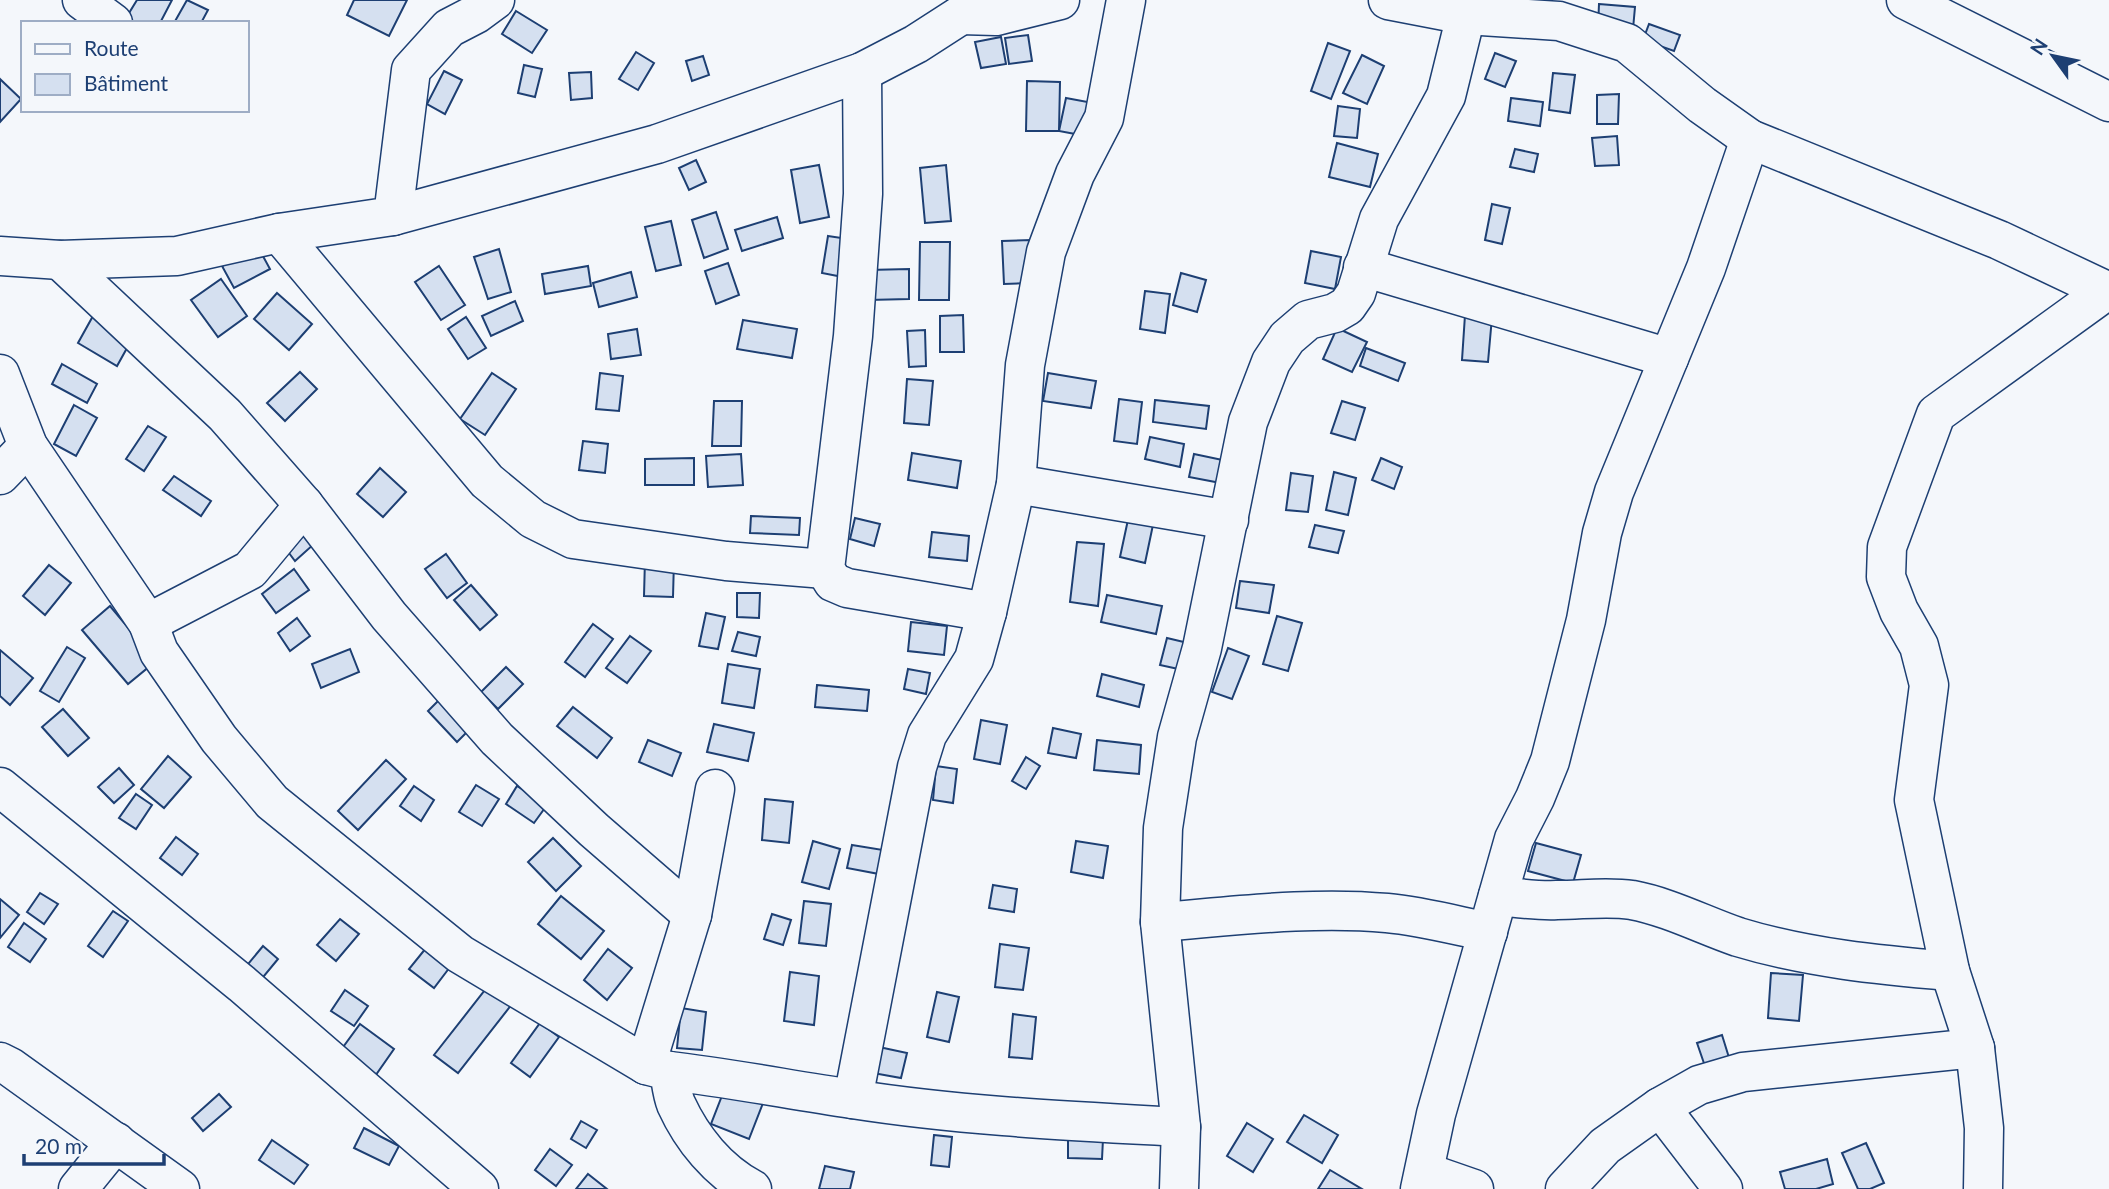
<svg xmlns="http://www.w3.org/2000/svg" width="2109" height="1189" viewBox="0 0 2109 1189" font-family="Lato,sans-serif">
<rect width="100%" height="100%" fill="#f4f7fb"/>
<g fill="#d5e0f0" stroke="#1d3f73" stroke-width="2">
<path d="M 137,0 L 172,0 L 160,23 L 134,23 L 126,18 Z"/>
<path d="M 187,0 L 208,10 L 201,23 L 174,23 Z"/>
<path d="M 354,0 L 407,0 L 389,36 L 347,15 Z"/>
<path d="M 1599,4 L 1635,7 L 1633,29 L 1598,27 Z"/>
<path d="M 516,11 L 547,30 L 532,53 L 502,34 Z"/>
<path d="M 1649,24 L 1680,35 L 1674,51 L 1643,40 Z"/>
<path d="M 1028,35 L 1032,61 L 1009,64 L 1005,38 Z"/>
<path d="M 1001,37 L 1006,64 L 981,68 L 975,42 Z"/>
<path d="M 1328,43 L 1350,51 L 1331,99 L 1311,91 Z"/>
<path d="M 636,52 L 654,63 L 638,90 L 619,79 Z"/>
<path d="M 1495,53 L 1516,61 L 1505,87 L 1485,79 Z"/>
<path d="M 1362,55 L 1384,66 L 1367,104 L 1343,93 Z"/>
<path d="M 703,56 L 709,75 L 692,81 L 686,61 Z"/>
<path d="M 524,65 L 542,69 L 535,97 L 518,93 Z"/>
<path d="M 444,71 L 462,80 L 445,114 L 427,104 Z"/>
<path d="M 591,72 L 592,98 L 571,100 L 569,73 Z"/>
<path d="M 1553,73 L 1575,75 L 1570,113 L 1549,110 Z"/>
<path d="M 0,79 L 21,99 L 0,122 Z"/>
<path d="M 1027,81 L 1060,82 L 1059,131 L 1026,131 Z"/>
<path d="M 1619,94 L 1618,124 L 1597,124 L 1597,95 Z"/>
<path d="M 1066,98 L 1093,103 L 1086,136 L 1059,131 Z"/>
<path d="M 1511,98 L 1543,102 L 1540,126 L 1508,121 Z"/>
<path d="M 1338,106 L 1360,109 L 1357,138 L 1334,136 Z"/>
<path d="M 1617,136 L 1619,165 L 1595,166 L 1592,138 Z"/>
<path d="M 1337,143 L 1378,154 L 1370,187 L 1329,177 Z"/>
<path d="M 1515,149 L 1538,154 L 1534,172 L 1510,167 Z"/>
<path d="M 696,160 L 706,182 L 689,190 L 679,168 Z"/>
<path d="M 819,165 L 829,217 L 800,223 L 791,170 Z"/>
<path d="M 946,165 L 951,221 L 925,223 L 920,168 Z"/>
<path d="M 1492,204 L 1510,208 L 1502,244 L 1485,240 Z"/>
<path d="M 716,212 L 728,249 L 704,258 L 692,220 Z"/>
<path d="M 777,217 L 783,238 L 742,251 L 735,230 Z"/>
<path d="M 671,221 L 681,265 L 656,271 L 645,227 Z"/>
<path d="M 828,236 L 855,240 L 848,278 L 822,273 Z"/>
<path d="M 1031,240 L 1034,283 L 1004,284 L 1002,241 Z"/>
<path d="M 920,242 L 950,242 L 949,300 L 919,300 Z"/>
<path d="M 258,247 L 270,269 L 234,288 L 222,266 Z"/>
<path d="M 499,249 L 511,292 L 488,299 L 474,257 Z"/>
<path d="M 1311,251 L 1341,257 L 1335,289 L 1305,283 Z"/>
<path d="M 728,263 L 739,295 L 716,304 L 705,271 Z"/>
<path d="M 439,266 L 465,305 L 441,320 L 415,282 Z"/>
<path d="M 588,266 L 591,286 L 545,294 L 542,274 Z"/>
<path d="M 909,269 L 909,299 L 868,300 L 868,270 Z"/>
<path d="M 631,272 L 637,297 L 599,307 L 593,283 Z"/>
<path d="M 1181,273 L 1206,280 L 1197,312 L 1173,305 Z"/>
<path d="M 221,279 L 247,316 L 218,337 L 191,300 Z"/>
<path d="M 1145,291 L 1170,294 L 1165,333 L 1140,329 Z"/>
<path d="M 277,293 L 312,324 L 289,350 L 254,319 Z"/>
<path d="M 515,301 L 523,321 L 491,336 L 482,316 Z"/>
<path d="M 963,315 L 964,352 L 940,352 L 940,316 Z"/>
<path d="M 1465,315 L 1492,317 L 1488,362 L 1462,360 Z"/>
<path d="M 93,316 L 132,339 L 117,366 L 78,343 Z"/>
<path d="M 466,317 L 486,348 L 468,359 L 448,329 Z"/>
<path d="M 743,320 L 797,329 L 792,358 L 737,349 Z"/>
<path d="M 1337,328 L 1367,342 L 1352,372 L 1323,359 Z"/>
<path d="M 637,329 L 641,355 L 611,359 L 608,334 Z"/>
<path d="M 925,330 L 926,366 L 909,367 L 907,331 Z"/>
<path d="M 1366,348 L 1405,363 L 1398,381 L 1360,366 Z"/>
<path d="M 62,364 L 97,384 L 87,403 L 52,384 Z"/>
<path d="M 300,372 L 317,389 L 285,421 L 267,403 Z"/>
<path d="M 492,373 L 516,389 L 485,435 L 460,419 Z"/>
<path d="M 600,373 L 623,376 L 619,411 L 596,409 Z"/>
<path d="M 1048,373 L 1096,381 L 1091,408 L 1043,401 Z"/>
<path d="M 907,379 L 933,381 L 929,425 L 904,423 Z"/>
<path d="M 1119,399 L 1142,402 L 1137,444 L 1114,441 Z"/>
<path d="M 1155,400 L 1209,406 L 1206,429 L 1153,422 Z"/>
<path d="M 714,401 L 742,401 L 741,446 L 712,446 Z"/>
<path d="M 1342,401 L 1365,408 L 1355,440 L 1331,433 Z"/>
<path d="M 74,405 L 97,418 L 76,456 L 54,444 Z"/>
<path d="M 148,426 L 166,437 L 144,471 L 126,459 Z"/>
<path d="M 1150,437 L 1184,444 L 1180,467 L 1145,459 Z"/>
<path d="M 583,441 L 608,444 L 605,473 L 579,470 Z"/>
<path d="M 912,453 L 961,461 L 957,488 L 908,480 Z"/>
<path d="M 741,454 L 743,485 L 708,487 L 706,456 Z"/>
<path d="M 1194,454 L 1232,462 L 1226,484 L 1189,477 Z"/>
<path d="M 694,458 L 694,485 L 645,485 L 645,459 Z"/>
<path d="M 1381,458 L 1402,467 L 1394,489 L 1372,480 Z"/>
<path d="M 380,468 L 406,492 L 383,517 L 357,494 Z"/>
<path d="M 1334,472 L 1356,478 L 1348,515 L 1326,510 Z"/>
<path d="M 1291,473 L 1313,476 L 1308,512 L 1286,510 Z"/>
<path d="M 174,476 L 211,501 L 201,516 L 163,490 Z"/>
<path d="M 1129,515 L 1154,520 L 1145,563 L 1120,557 Z"/>
<path d="M 751,516 L 800,518 L 799,535 L 750,533 Z"/>
<path d="M 855,518 L 880,524 L 874,546 L 850,539 Z"/>
<path d="M 299,525 L 314,544 L 295,561 L 280,541 Z"/>
<path d="M 1315,525 L 1344,531 L 1338,553 L 1309,547 Z"/>
<path d="M 932,532 L 969,536 L 967,561 L 929,557 Z"/>
<path d="M 1077,542 L 1104,544 L 1098,606 L 1070,602 Z"/>
<path d="M 446,554 L 467,583 L 447,598 L 425,569 Z"/>
<path d="M 645,559 L 674,560 L 673,597 L 644,596 Z"/>
<path d="M 49,565 L 71,583 L 45,615 L 23,596 Z"/>
<path d="M 294,569 L 309,590 L 276,613 L 262,594 Z"/>
<path d="M 1240,581 L 1274,585 L 1269,613 L 1236,608 Z"/>
<path d="M 471,585 L 497,615 L 480,630 L 454,600 Z"/>
<path d="M 737,593 L 760,593 L 759,618 L 737,617 Z"/>
<path d="M 1107,595 L 1162,606 L 1156,634 L 1101,622 Z"/>
<path d="M 110,606 L 156,661 L 128,684 L 82,630 Z"/>
<path d="M 706,613 L 725,617 L 718,649 L 699,646 Z"/>
<path d="M 1277,616 L 1302,623 L 1288,671 L 1263,664 Z"/>
<path d="M 297,618 L 310,636 L 290,651 L 278,633 Z"/>
<path d="M 911,622 L 947,626 L 944,655 L 908,651 Z"/>
<path d="M 593,624 L 613,639 L 585,677 L 565,662 Z"/>
<path d="M 738,632 L 760,637 L 756,656 L 732,651 Z"/>
<path d="M 630,636 L 651,651 L 627,683 L 606,668 Z"/>
<path d="M 1167,638 L 1188,643 L 1183,670 L 1160,665 Z"/>
<path d="M 67,647 L 85,658 L 59,702 L 40,691 Z"/>
<path d="M 1228,648 L 1249,656 L 1232,699 L 1212,692 Z"/>
<path d="M 350,649 L 359,672 L 321,688 L 312,664 Z"/>
<path d="M 0,650 L 33,678 L 10,705 L 0,696 Z"/>
<path d="M 728,664 L 760,669 L 754,708 L 722,703 Z"/>
<path d="M 506,667 L 523,684 L 498,709 L 481,692 Z"/>
<path d="M 908,669 L 930,673 L 926,694 L 904,689 Z"/>
<path d="M 1102,674 L 1144,685 L 1139,707 L 1097,696 Z"/>
<path d="M 817,685 L 869,690 L 867,711 L 815,707 Z"/>
<path d="M 445,694 L 473,726 L 457,742 L 428,711 Z"/>
<path d="M 573,707 L 612,738 L 597,758 L 557,726 Z"/>
<path d="M 63,709 L 89,738 L 68,756 L 42,727 Z"/>
<path d="M 981,720 L 1007,725 L 1000,764 L 974,759 Z"/>
<path d="M 714,724 L 754,733 L 748,761 L 707,752 Z"/>
<path d="M 1053,728 L 1081,734 L 1076,758 L 1048,753 Z"/>
<path d="M 648,740 L 681,753 L 672,776 L 639,762 Z"/>
<path d="M 1097,740 L 1141,745 L 1139,774 L 1094,770 Z"/>
<path d="M 168,756 L 191,777 L 164,808 L 141,789 Z"/>
<path d="M 1026,757 L 1040,766 L 1026,789 L 1012,781 Z"/>
<path d="M 386,760 L 406,779 L 358,830 L 338,811 Z"/>
<path d="M 936,766 L 957,769 L 953,803 L 933,800 Z"/>
<path d="M 119,768 L 134,785 L 114,803 L 98,787 Z"/>
<path d="M 476,785 L 499,799 L 482,826 L 459,812 Z"/>
<path d="M 414,786 L 434,800 L 421,821 L 400,806 Z"/>
<path d="M 517,786 L 547,805 L 534,823 L 506,804 Z"/>
<path d="M 136,794 L 152,805 L 136,829 L 119,818 Z"/>
<path d="M 765,799 L 793,802 L 789,843 L 762,840 Z"/>
<path d="M 176,837 L 198,854 L 182,875 L 160,858 Z"/>
<path d="M 553,838 L 581,866 L 556,891 L 528,862 Z"/>
<path d="M 813,841 L 840,849 L 829,889 L 802,882 Z"/>
<path d="M 1076,841 L 1108,846 L 1103,878 L 1071,872 Z"/>
<path d="M 1536,843 L 1581,855 L 1573,883 L 1528,871 Z"/>
<path d="M 852,845 L 883,850 L 879,874 L 847,868 Z"/>
<path d="M 993,885 L 1017,889 L 1014,912 L 989,908 Z"/>
<path d="M 40,893 L 58,904 L 44,924 L 27,912 Z"/>
<path d="M 561,896 L 604,931 L 581,959 L 538,924 Z"/>
<path d="M 0,899 L 19,915 L 0,938 Z"/>
<path d="M 804,901 L 831,904 L 826,946 L 799,943 Z"/>
<path d="M 113,911 L 128,921 L 103,957 L 88,946 Z"/>
<path d="M 772,914 L 791,920 L 783,945 L 764,939 Z"/>
<path d="M 340,919 L 359,934 L 336,961 L 317,945 Z"/>
<path d="M 24,923 L 46,939 L 30,962 L 8,947 Z"/>
<path d="M 1000,944 L 1029,948 L 1023,990 L 995,987 Z"/>
<path d="M 263,946 L 278,959 L 254,988 L 239,975 Z"/>
<path d="M 426,948 L 450,967 L 434,988 L 409,969 Z"/>
<path d="M 608,949 L 632,968 L 607,1000 L 584,980 Z"/>
<path d="M 790,972 L 819,976 L 814,1025 L 784,1021 Z"/>
<path d="M 1771,973 L 1803,975 L 1799,1021 L 1768,1018 Z"/>
<path d="M 492,981 L 516,999 L 458,1073 L 434,1055 Z"/>
<path d="M 345,990 L 368,1006 L 354,1026 L 331,1011 Z"/>
<path d="M 937,992 L 959,997 L 949,1042 L 927,1037 Z"/>
<path d="M 681,1008 L 706,1012 L 702,1050 L 677,1048 Z"/>
<path d="M 1013,1014 L 1036,1017 L 1032,1059 L 1009,1057 Z"/>
<path d="M 540,1023 L 559,1037 L 530,1077 L 511,1063 Z"/>
<path d="M 360,1024 L 394,1049 L 373,1079 L 338,1054 Z"/>
<path d="M 1722,1035 L 1731,1064 L 1707,1072 L 1697,1043 Z"/>
<path d="M 879,1047 L 907,1053 L 901,1078 L 873,1073 Z"/>
<path d="M 725,1088 L 763,1103 L 749,1139 L 711,1124 Z"/>
<path d="M 219,1094 L 231,1107 L 203,1131 L 192,1118 Z"/>
<path d="M 1304,1115 L 1338,1135 L 1322,1163 L 1287,1142 Z"/>
<path d="M 581,1121 L 597,1130 L 586,1148 L 571,1139 Z"/>
<path d="M 1247,1123 L 1273,1139 L 1253,1172 L 1227,1156 Z"/>
<path d="M 364,1128 L 399,1146 L 389,1165 L 354,1148 Z"/>
<path d="M 934,1135 L 952,1137 L 949,1167 L 931,1165 Z"/>
<path d="M 1068,1139 L 1103,1139 L 1102,1159 L 1068,1158 Z"/>
<path d="M 272,1140 L 308,1165 L 294,1184 L 259,1160 Z"/>
<path d="M 1866,1143 L 1884,1183 L 1870,1189 L 1858,1189 L 1842,1153 Z"/>
<path d="M 550,1149 L 572,1165 L 556,1186 L 535,1170 Z"/>
<path d="M 1827,1159 L 1833,1184 L 1816,1189 L 1785,1189 L 1780,1172 Z"/>
<path d="M 825,1166 L 854,1172 L 850,1189 L 819,1189 Z"/>
<path d="M 1330,1170 L 1362,1189 L 1318,1189 Z"/>
<path d="M 588,1174 L 607,1189 L 576,1189 Z"/>
</g>
<g fill="none" stroke-linecap="round" stroke-linejoin="round">
<g stroke="#1d3f73" stroke-width="41">
<g id="minor">
<path d="M 82,0 L 113,23"/>
<path d="M 1388,0 L 1466,15 L 1559,21 L 1627,43 L 1702,105 L 1750,139 L 1999,240 L 2109,292"/>
<path d="M 1906,0 L 2109,102"/>
<path d="M 961,15 L 996,16 L 1060,0"/>
<path d="M 862,72 L 863,194 L 853,336 L 825,569 L 833,582 L 847,588 L 987,612"/>
<path d="M 393,216 L 657,144 L 862,72 L 916,44 L 961,15 L 976,0"/>
<path d="M 279,233 L 487,481 L 533,519 L 573,539 L 726,561 L 825,569"/>
<path d="M 0,256 L 60,260 L 177,256 L 279,233 L 393,216 L 411,70 L 449,28 L 476,14 L 495,0"/>
<path d="M 60,260 L 225,415 L 304,505 L 250,570 L 148,623"/>
<path d="M 1363,267 L 1669,358"/>
<path d="M 0,374 L 28,446 L 148,623 L 159,652 L 219,739 L 272,802 L 460,954 L 646,1065 L 669,1071 C 671,1082 672,1094 676,1104 C 692,1139 718,1171 752,1189"/>
<path d="M 0,475 L 28,446"/>
<path d="M 1016,484 L 1229,520"/>
<path d="M 304,505 L 389,616 L 497,739 L 594,830 L 692,915"/>
<path d="M 0,787 L 242,984 L 479,1189"/>
<path d="M 1498,896 C 1518,898 1537,901 1557,900 C 1582,900 1607,896 1632,900 C 1669,907 1703,925 1738,937 C 1807,958 1879,965 1950,971"/>
<path d="M 1160,922 C 1235,916 1312,906 1387,913 C 1421,916 1454,925 1488,932"/>
<path d="M 0,1062 L 10,1067 L 180,1189"/>
<path d="M 646,1065 L 692,915 L 715,789"/>
<path d="M 669,1071 C 731,1078 790,1090 852,1099 C 961,1116 1071,1121 1181,1127"/>
<path d="M 853,1099 L 917,767 L 927,735 L 974,659 L 987,612 L 1016,484 L 1025,365 L 1046,252 L 1075,174 L 1104,118 L 1126,0"/>
<path d="M 1660,1107 L 1723,1189"/>
<path d="M 1425,1172 L 1474,1189"/>
<path d="M 78,1189 L 116,1142"/>
<path d="M 1179,1189 L 1181,1127 L 1160,922 L 1163,828 L 1177,737 L 1202,648 L 1248,422 L 1271,362 L 1287,338 L 1308,320 L 1335,313 L 1347,306 L 1356,293 L 1379,219 L 1446,96 L 1466,15"/>
<path d="M 1420,1189 L 1436,1114 L 1514,839 L 1535,798 L 1550,761 L 1586,620 L 1602,533 L 1614,492 L 1706,268 L 1750,139"/>
<path d="M 1565,1189 L 1605,1146 L 1660,1107 L 1699,1085 L 1743,1072 L 1975,1048"/>
<path d="M 1983,1189 L 1984,1128 L 1975,1048 L 1950,971 L 1914,800 L 1929,685 L 1919,646 L 1899,611 L 1886,577 L 1887,547 L 1936,414 L 2106,291"/>
</g>
</g>
<use href="#minor" stroke="#f4f7fb" stroke-width="38"/>
</g>
<rect x="21" y="21" width="228" height="91" fill="#f4f7fb" stroke="#9eadc5" stroke-width="2"/>
<rect x="35" y="44" width="35" height="10" fill="#f4f7fb" stroke="#9eadc5" stroke-width="2"/>
<text x="84" y="56" font-size="21" fill="#1d3f73">Route</text>
<rect x="35" y="74" width="35" height="21" fill="#d5e0f0" stroke="#9eadc5" stroke-width="2"/>
<text x="84" y="91" font-size="21" fill="#1d3f73">Bâtiment</text>
<g transform="translate(2053 56) rotate(303)" stroke="#f4f7fb" stroke-width="5" paint-order="stroke">
<path d="M0-5L12 26L0 18L-12 26Z" fill="#1d3f73"/>
<text y="-10" font-size="19" font-weight="bold" text-anchor="middle" fill="#1d3f73">N</text>
</g>
<path d="M24 1154v10h140v-10" fill="none" stroke="#1d3f73" stroke-width="3.5"/>
<text x="35" y="1154" font-size="21" fill="#1d3f73" stroke="#f4f7fb" stroke-width="5" paint-order="stroke">20 m</text>
</svg>
